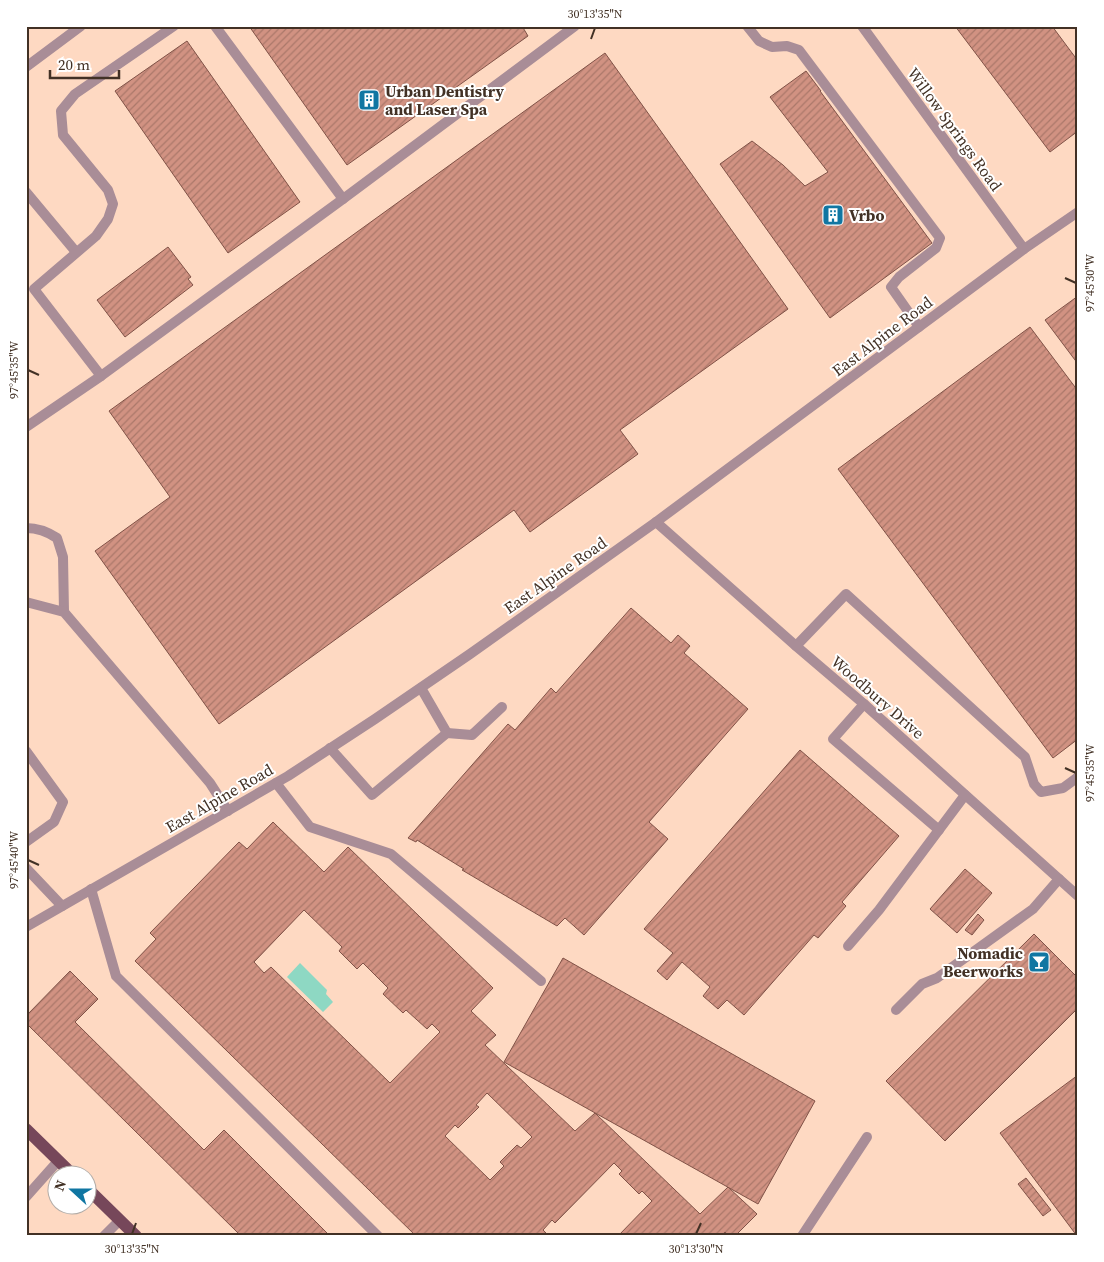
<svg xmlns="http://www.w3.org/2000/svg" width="1104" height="1262" viewBox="0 0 1104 1262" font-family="'Source Serif 4',serif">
<defs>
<pattern id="building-hatch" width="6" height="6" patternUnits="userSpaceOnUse" patternTransform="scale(1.25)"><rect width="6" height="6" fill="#d19282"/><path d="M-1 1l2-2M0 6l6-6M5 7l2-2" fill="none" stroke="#ab786a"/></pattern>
</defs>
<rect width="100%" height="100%" fill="#fed9c2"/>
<path fill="#8ed8c3" d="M 300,963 L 327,990 L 326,994 L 333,1002 L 323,1012 L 287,977 Z"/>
<g fill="url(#building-hatch)" stroke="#805247" fill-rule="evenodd">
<path d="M 249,26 L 522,26 L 528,36 L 347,165 Z"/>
<path d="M 955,26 L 1052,26 L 1078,61 L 1078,131 L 1050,152 Z"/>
<path d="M 187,41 L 300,202 L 228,253 L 115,91 Z"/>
<path d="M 605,53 L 788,309 L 620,430 L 638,454 L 530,532 L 514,510 L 219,724 L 95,551 L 170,497 L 109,411 Z"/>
<path d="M 806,71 L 821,91 L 820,91 L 932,243 L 830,318 L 720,164 L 752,141 L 783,165 L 805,186 L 828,172 L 770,97 Z"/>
<path d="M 168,247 L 191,277 L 188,279 L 193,285 L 125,337 L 97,300 Z"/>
<path d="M 1078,296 L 1078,364 L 1045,320 Z"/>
<path d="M 1030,327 L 1078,391 L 1078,739 L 1053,758 L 838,469 Z"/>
<path d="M 631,608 L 671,643 L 678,635 L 690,646 L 684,653 L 748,709 L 649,822 L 668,839 L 584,935 L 565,918 L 557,926 L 462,870 L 464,869 L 417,840 L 416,842 L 408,838 L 508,724 L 515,730 L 551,688 L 556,693 Z"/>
<path d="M 800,750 L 899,836 L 842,902 L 846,906 L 818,938 L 814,935 L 744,1015 L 727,1000 L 718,1009 L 703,996 L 710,987 L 682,962 L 667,980 L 657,971 L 673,953 L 644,929 Z"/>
<path d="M 273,822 L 324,872 L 348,847 L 493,988 L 471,1011 L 496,1035 L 485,1045 L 575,1131 L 595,1113 L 700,1214 L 728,1187 L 757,1214 L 735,1236 L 729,1236 L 725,1232 L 721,1236 L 618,1236 L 652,1201 L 642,1191 L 639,1194 L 619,1174 L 622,1171 L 614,1163 L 555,1223 L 552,1220 L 543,1230 L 549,1236 L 416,1236 L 135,961 L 156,939 L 150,933 L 239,842 L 247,849 ZM 304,910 L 342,947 L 339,951 L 357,969 L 363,963 L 388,988 L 383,994 L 403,1013 L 406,1010 L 427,1029 L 432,1024 L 440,1032 L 390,1083 L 271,967 L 264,973 L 254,962 ZM 487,1093 L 532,1137 L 521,1148 L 517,1145 L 500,1162 L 504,1166 L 490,1180 L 445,1136 L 455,1125 L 458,1128 L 479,1107 L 476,1105 Z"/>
<path d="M 965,869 L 992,893 L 957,933 L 930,909 Z"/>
<path d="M 978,914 L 984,920 L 972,935 L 965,930 Z"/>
<path d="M 1034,934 L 1078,978 L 1078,1008 L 945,1141 L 886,1081 Z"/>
<path d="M 563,958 L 815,1101 L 758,1204 L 504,1062 Z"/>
<path d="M 70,971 L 98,999 L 75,1022 L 204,1150 L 224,1130 L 330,1236 L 241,1236 L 26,1023 L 26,1016 Z"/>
<path d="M 1078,1075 L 1078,1236 L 1077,1236 L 1000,1133 Z"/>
<path d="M 1026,1178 L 1051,1210 L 1043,1216 L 1018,1184 Z"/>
</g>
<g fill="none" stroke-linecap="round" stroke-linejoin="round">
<g stroke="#a98d97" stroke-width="10">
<path d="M 215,26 L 343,199"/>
<path d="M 747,26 L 759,41 L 772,47 L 787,46 L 799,50 L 940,238 L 936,248 L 899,277 L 891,287 L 919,327"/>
<path d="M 26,192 L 76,252"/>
<path d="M 101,376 L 34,289 L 96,236 L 108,219 L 113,204 L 108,190 L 63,135 L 61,111 L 75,94 L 174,26"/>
<path d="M 26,427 L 101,376 L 343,199 L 575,26"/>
<path d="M 26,528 C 38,528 48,532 57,538 L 63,557 L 64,612"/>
<path d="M 26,602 L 64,612 L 210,783 L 228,811"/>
<path d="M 796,646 L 846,594 L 1025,757 L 1034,784 L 1041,792 L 1063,788 L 1078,777"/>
<path d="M 864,704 L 833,739 L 939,830"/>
<path d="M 447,733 L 472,735 L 502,707"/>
<path d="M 330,748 L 372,795 L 447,733 L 421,688"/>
<path d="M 26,751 L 63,802 L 54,822 L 26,842"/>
<path d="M 276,783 L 310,827 L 391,854 L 541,981"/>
<path d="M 26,868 L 62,906"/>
<path d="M 91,889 L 116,976 L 378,1236"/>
<path d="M 848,946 L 879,910 L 965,795"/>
<path d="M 896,1010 L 922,984 L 937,978 L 1033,909 L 1059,879"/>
<path d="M 26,1197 L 58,1161"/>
<path d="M 104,1236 L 120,1220"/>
<path d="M 802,1236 L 867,1137"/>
</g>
<g stroke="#a98d97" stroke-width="10">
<path d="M 862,26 L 1024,249"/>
<path d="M 26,67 L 81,26"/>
<path d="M 656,522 L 796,646 L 864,704 L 1078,896"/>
<path d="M 26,927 L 288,776 L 375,719 L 470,654 L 656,522 L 1024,249 L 1078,212"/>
</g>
<g stroke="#76475a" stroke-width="12">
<path d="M 26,1129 L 72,1174"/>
<path d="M 88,1189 L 136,1236"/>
</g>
</g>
<path fill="none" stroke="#423125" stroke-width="2" d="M 591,39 L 595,28M 1065,278 L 1076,283M 28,370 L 39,375M 1065,768 L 1076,773M 28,860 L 39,865M 132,1234 L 136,1223M 696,1234 L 701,1223"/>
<defs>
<g id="building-square" transform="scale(1.125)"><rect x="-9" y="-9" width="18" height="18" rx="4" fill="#1076a2" stroke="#fff"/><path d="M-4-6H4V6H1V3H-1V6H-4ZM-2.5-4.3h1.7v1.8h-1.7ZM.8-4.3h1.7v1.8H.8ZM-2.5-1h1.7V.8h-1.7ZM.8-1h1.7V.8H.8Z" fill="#fff"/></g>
<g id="bar-square" transform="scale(1.125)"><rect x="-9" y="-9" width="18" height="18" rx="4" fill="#1076a2" stroke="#fff"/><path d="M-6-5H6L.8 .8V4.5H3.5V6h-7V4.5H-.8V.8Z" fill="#fff"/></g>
</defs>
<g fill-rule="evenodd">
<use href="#building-square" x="369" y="100"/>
<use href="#building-square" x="833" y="215"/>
<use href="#bar-square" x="1039" y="962"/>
</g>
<g text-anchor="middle" stroke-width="4" stroke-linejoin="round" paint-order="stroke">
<g font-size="16" font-weight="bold" fill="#423125" stroke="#fff" text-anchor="start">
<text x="385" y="97">Urban Dentistry<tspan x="385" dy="18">and Laser Spa</tspan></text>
<text x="849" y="221">Vrbo</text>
<text x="1023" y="959" text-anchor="end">Nomadic<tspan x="1023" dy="18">Beerworks</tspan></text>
</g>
<g font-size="16" fill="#423125" stroke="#fff">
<text transform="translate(955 129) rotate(54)" y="6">Willow Springs Road</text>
<text transform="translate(882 336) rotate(-37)" y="6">East Alpine Road</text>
<text transform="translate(555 575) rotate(-35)" y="6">East Alpine Road</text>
<text transform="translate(878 697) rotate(41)" y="6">Woodbury Drive</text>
<text transform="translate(219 798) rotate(-30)" y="6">East Alpine Road</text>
</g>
</g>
<rect width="1104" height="1262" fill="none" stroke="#ffffff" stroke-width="55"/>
<g transform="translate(72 1190) rotate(291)"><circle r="24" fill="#ffffff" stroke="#b3ada8"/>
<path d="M0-4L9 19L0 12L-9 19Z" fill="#1076a2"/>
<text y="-8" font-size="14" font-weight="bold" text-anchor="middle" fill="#423125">N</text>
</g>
<path d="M50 70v8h69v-8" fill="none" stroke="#423125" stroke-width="2.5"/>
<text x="58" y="70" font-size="15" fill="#423125" stroke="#ffffff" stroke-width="4" paint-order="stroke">20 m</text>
<rect x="28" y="28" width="1048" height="1206" fill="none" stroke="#423125" stroke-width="2"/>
<g font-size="12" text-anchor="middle" fill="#423125">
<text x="595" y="18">30°13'35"N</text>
<text transform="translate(1090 283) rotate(-90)" y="4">97°45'30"W</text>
<text transform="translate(14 370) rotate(-90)" y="4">97°45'35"W</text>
<text transform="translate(1090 773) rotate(-90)" y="4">97°45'35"W</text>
<text transform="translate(14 860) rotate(-90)" y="4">97°45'40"W</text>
<text x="132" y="1253">30°13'35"N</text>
<text x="696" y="1253">30°13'30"N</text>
</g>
</svg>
